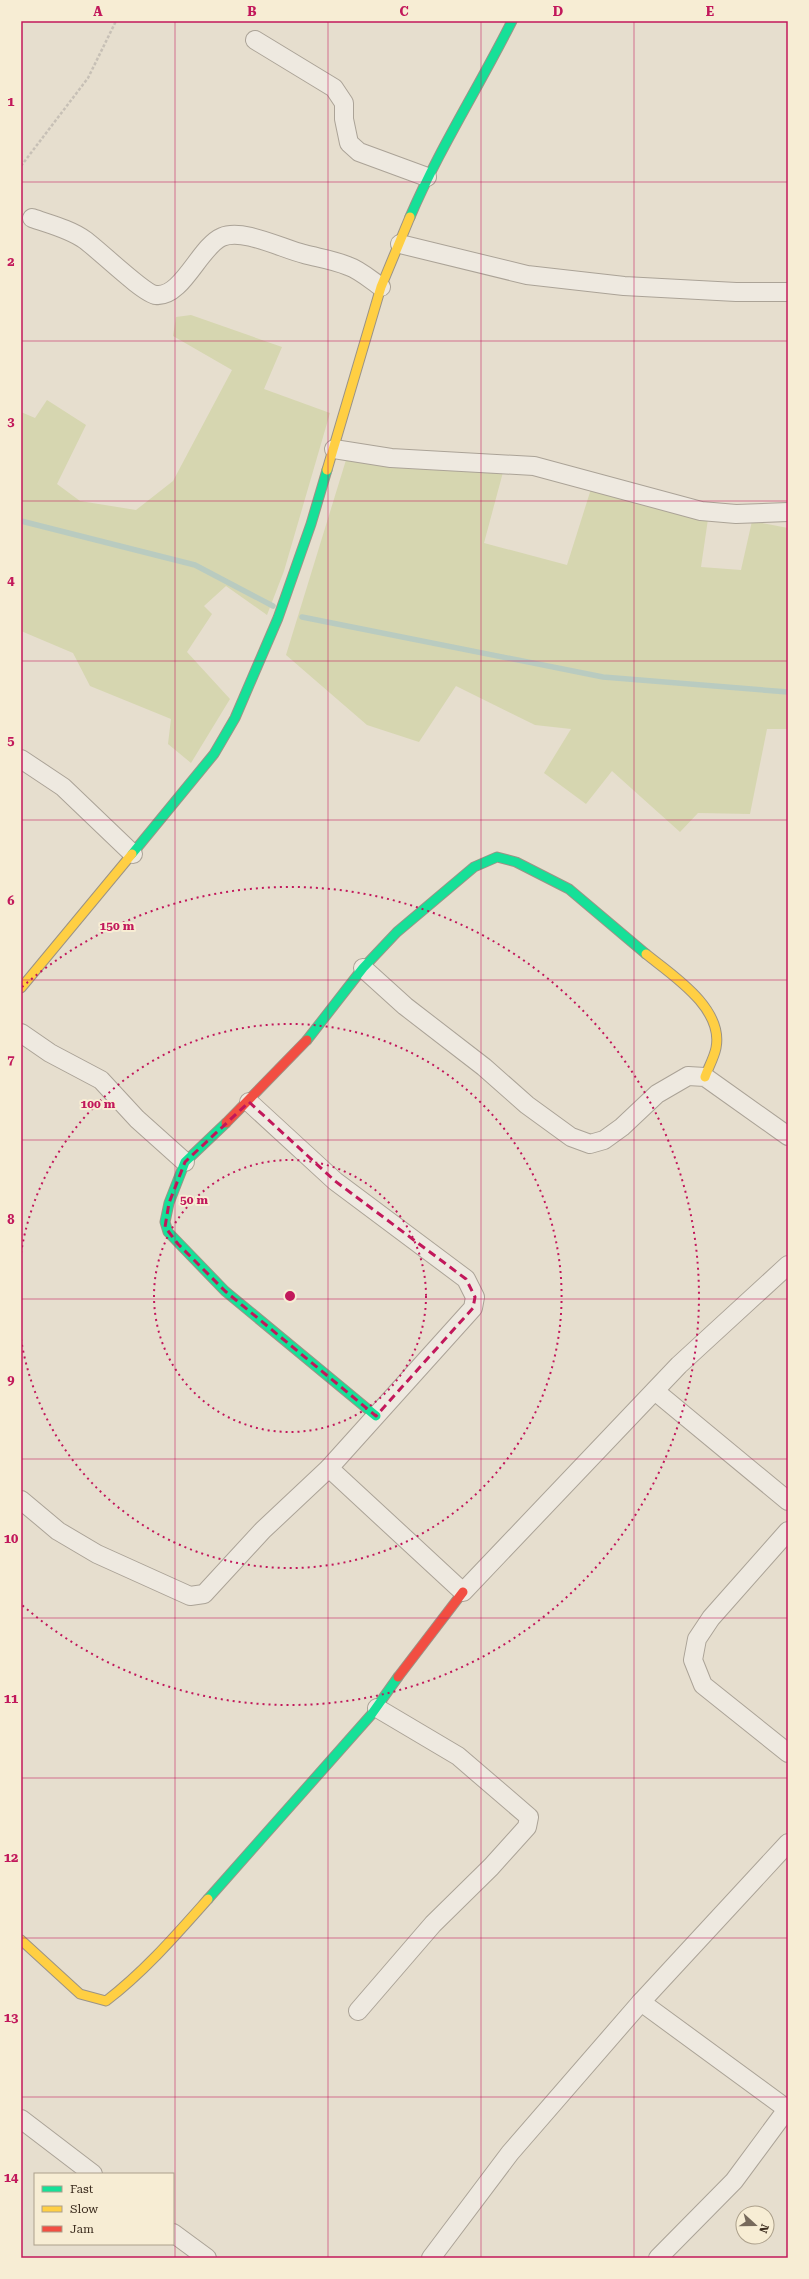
<svg xmlns="http://www.w3.org/2000/svg" width="809" height="2279" viewBox="0 0 809 2279" font-family="'Roboto Serif',serif">
<rect width="100%" height="100%" fill="#e6dece"/>
<g fill="#d6d6b0">
<path d="M 191,315 L 282,347 L 264,389 L 330,413 L 284,571 L 267,615 L 226,586 L 204,606 L 212,614 L 187,652 L 230,699 L 191,763 L 168,744 L 171,719 L 90,686 L 73,653 L 21,631 L 21,412 L 35,418 L 47,400 L 86,425 L 57,484 L 80,501 L 136,510 L 173,481 L 232,370 L 173,336 L 176,317 Z"/>
<path d="M 350,447 L 399,449 L 506,461 L 484,543 L 567,565 L 591,489 L 708,519 L 701,567 L 741,570 L 752,521 L 788,528 L 788,729 L 767,729 L 750,814 L 698,813 L 680,832 L 612,771 L 586,804 L 544,773 L 571,729 L 535,725 L 456,686 L 419,742 L 367,725 L 286,655 Z"/>
</g>
<g fill="none" stroke-linecap="round" stroke-linejoin="round">
<g stroke="#b9cbc0" stroke-width="5.5">
<path d="M 21,521 L 195,565 L 273,606"/>
<path d="M 302,617 L 603,677 L 788,692"/>
</g>
<g stroke="#aba397" stroke-width="20">
<g id="street">
<path d="M 255,40 L 334,88 L 344,103 L 344,119 L 349,143 L 359,152 L 427,177"/>
<path d="M 32,218 C 49,224 70,229 85,240 C 99,250 144,294 156,295 C 182,298 200,246 222,237 C 243,228 283,249 304,254 C 319,258 334,260 348,266 C 360,270 371,280 381,287"/>
<path d="M 400,244 L 527,275 L 624,286 L 736,292 L 788,292"/>
<path d="M 334,449 L 391,458 L 534,466 L 701,511 L 736,514 L 788,512"/>
<path d="M 21,759 L 63,787 L 133,854"/>
<path d="M 363,968 L 405,1006 L 484,1067 L 527,1105 L 571,1137 L 590,1144 L 604,1140 L 622,1127 L 657,1094 L 688,1076 L 705,1077 L 788,1136"/>
<path d="M 21,1033 L 50,1053 L 101,1080 L 137,1119 L 185,1162"/>
<path d="M 655,1391 L 788,1501"/>
<path d="M 329,1468 L 463,1592 L 679,1365 L 788,1265"/>
<path d="M 21,1500 L 58,1531 L 97,1554 L 190,1596 L 204,1594 L 263,1530 L 329,1468 L 473,1308 L 475,1297 L 466,1279 L 335,1181 L 249,1102"/>
<path d="M 788,1531 L 711,1618 L 697,1639 L 693,1660 L 703,1685 L 788,1753"/>
<path d="M 641,2002 L 787,2109"/>
<path d="M 358,2011 L 433,1924 L 491,1867 L 527,1827 L 529,1817 L 458,1756 L 377,1708"/>
<path d="M 21,2119 L 93,2174"/>
<path d="M 173,2233 L 207,2258"/>
<path d="M 431,2258 L 510,2153 L 641,2002 L 788,1843"/>
<path d="M 658,2258 L 734,2181 L 788,2108"/>
</g>
</g>
<g stroke="#9b9386" stroke-width="11">
<g id="fast">
<path d="M 410,217 C 439,149 479,87 512,21"/>
<path d="M 132,854 L 214,754 L 235,718 L 278,618 L 311,524 L 327,470"/>
<path d="M 307,1040 L 363,968 L 397,932 L 474,867 L 497,857 L 516,862 L 569,889 L 646,954"/>
<path d="M 226,1123 L 185,1162 L 169,1203 L 165,1222 L 168,1232 L 225,1291 L 376,1416"/>
<path d="M 208,1899 L 371,1715 L 398,1677"/>
</g>
</g>
<g stroke="#9b9386" stroke-width="11">
<g id="slow">
<path d="M 327,470 L 381,287 L 410,217"/>
<path d="M 646,954 C 672,975 724,1008 716,1048 C 714,1058 708,1068 705,1077"/>
<path d="M 21,988 L 132,854"/>
<path d="M 21,1940 L 80,1994 L 106,2001 C 145,1971 176,1935 208,1899"/>
</g>
</g>
<g stroke="#9b9386" stroke-width="11">
<g id="jam">
<path d="M 226,1123 L 307,1040"/>
<path d="M 398,1677 L 463,1592"/>
</g>
</g>
<path stroke="#c7c0b6" stroke-width="2.5" stroke-dasharray="3 2" stroke-linecap="butt" d="M 21,166 L 88,78 L 116,21"/>
<use href="#street" stroke="#eee9e0" stroke-width="18"/>
<use href="#fast" stroke="#16e098" stroke-width="9"/>
<use href="#slow" stroke="#ffcf43" stroke-width="9"/>
<use href="#jam" stroke="#f24e42" stroke-width="9"/>
</g>
<path fill="none" stroke="#c2185b" stroke-width="3" stroke-dasharray="8 5" stroke-linejoin="round" d="M 249,1102 L 335,1181 L 466,1279 L 475,1297 L 473,1308 L 376,1416 L 225,1291 L 178,1244 L 165,1227 L 169,1203 L 185,1162 Z"/>
<path fill="none" stroke="#c2185b" stroke-width="1" stroke-opacity="0.55" d="M 175,21 L 175,2258M 328,21 L 328,2258M 481,21 L 481,2258M 634,21 L 634,2258M 21,182 L 788,182M 21,341 L 788,341M 21,501 L 788,501M 21,661 L 788,661M 21,820 L 788,820M 21,980 L 788,980M 21,1140 L 788,1140M 21,1299 L 788,1299M 21,1459 L 788,1459M 21,1618 L 788,1618M 21,1778 L 788,1778M 21,1938 L 788,1938M 21,2097 L 788,2097"/>
<g fill="none" stroke="#c2185b" stroke-width="2" stroke-dasharray="2 4">
<circle cx="290" cy="1296" r="136"/>
<path d="M21 1253A272 272 0 1 1 21 1339"/>
<path d="M22 987A409 409 0 1 1 22 1605"/>
</g>
<circle cx="290" cy="1296" r="6" fill="#c2185b" stroke="#f7edd4" stroke-width="2"/>
<g font-size="12" text-anchor="middle" font-weight="bold" fill="#c2185b" stroke="#f7edd4" stroke-width="4" stroke-linejoin="round" paint-order="stroke">
<text x="117" y="930">150 m</text>
<text x="98" y="1108">100 m</text>
<text x="194" y="1204">50 m</text>
</g>
<rect width="809" height="2279" fill="none" stroke="#f7edd4" stroke-width="44"/>
<rect x="34" y="2173" width="140" height="72" fill="#f7edd4" stroke="#aca08b"/>
<rect x="42" y="2186" width="20" height="6" fill="#16e098" stroke="#aca08b"/>
<text x="70" y="2193" font-size="12" fill="#3b2c1e">Fast</text>
<rect x="42" y="2206" width="20" height="6" fill="#ffcf43" stroke="#aca08b"/>
<text x="70" y="2213" font-size="12" fill="#3b2c1e">Slow</text>
<rect x="42" y="2226" width="20" height="6" fill="#f24e42" stroke="#aca08b"/>
<text x="70" y="2233" font-size="12" fill="#3b2c1e">Jam</text>
<g transform="translate(755 2225) rotate(111)"><circle r="19" fill="#f7edd4" stroke="#aca08b"/>
<path d="M0-3L7 15L0 10L-7 15Z" fill="#776a5c"/>
<text y="-6" font-size="11" font-weight="bold" text-anchor="middle" fill="#3b2c1e">N</text>
</g>
<rect x="22" y="22" width="765" height="2235" fill="none" stroke="#c2185b" stroke-width="1.5"/>
<g font-size="13" text-anchor="middle" font-weight="bold" fill="#c2185b">
<text x="98" y="16">A</text>
<text x="252" y="16">B</text>
<text x="404" y="16">C</text>
<text x="558" y="16">D</text>
<text x="710" y="16">E</text>
<text x="11" y="106">1</text>
<text x="11" y="266">2</text>
<text x="11" y="426">3</text>
<text x="11" y="585">4</text>
<text x="11" y="745">5</text>
<text x="11" y="905">6</text>
<text x="11" y="1064">7</text>
<text x="11" y="1224">8</text>
<text x="11" y="1384">9</text>
<text x="11" y="1543">10</text>
<text x="11" y="1703">11</text>
<text x="11" y="1862">12</text>
<text x="11" y="2022">13</text>
<text x="11" y="2182">14</text>
</g>
</svg>
